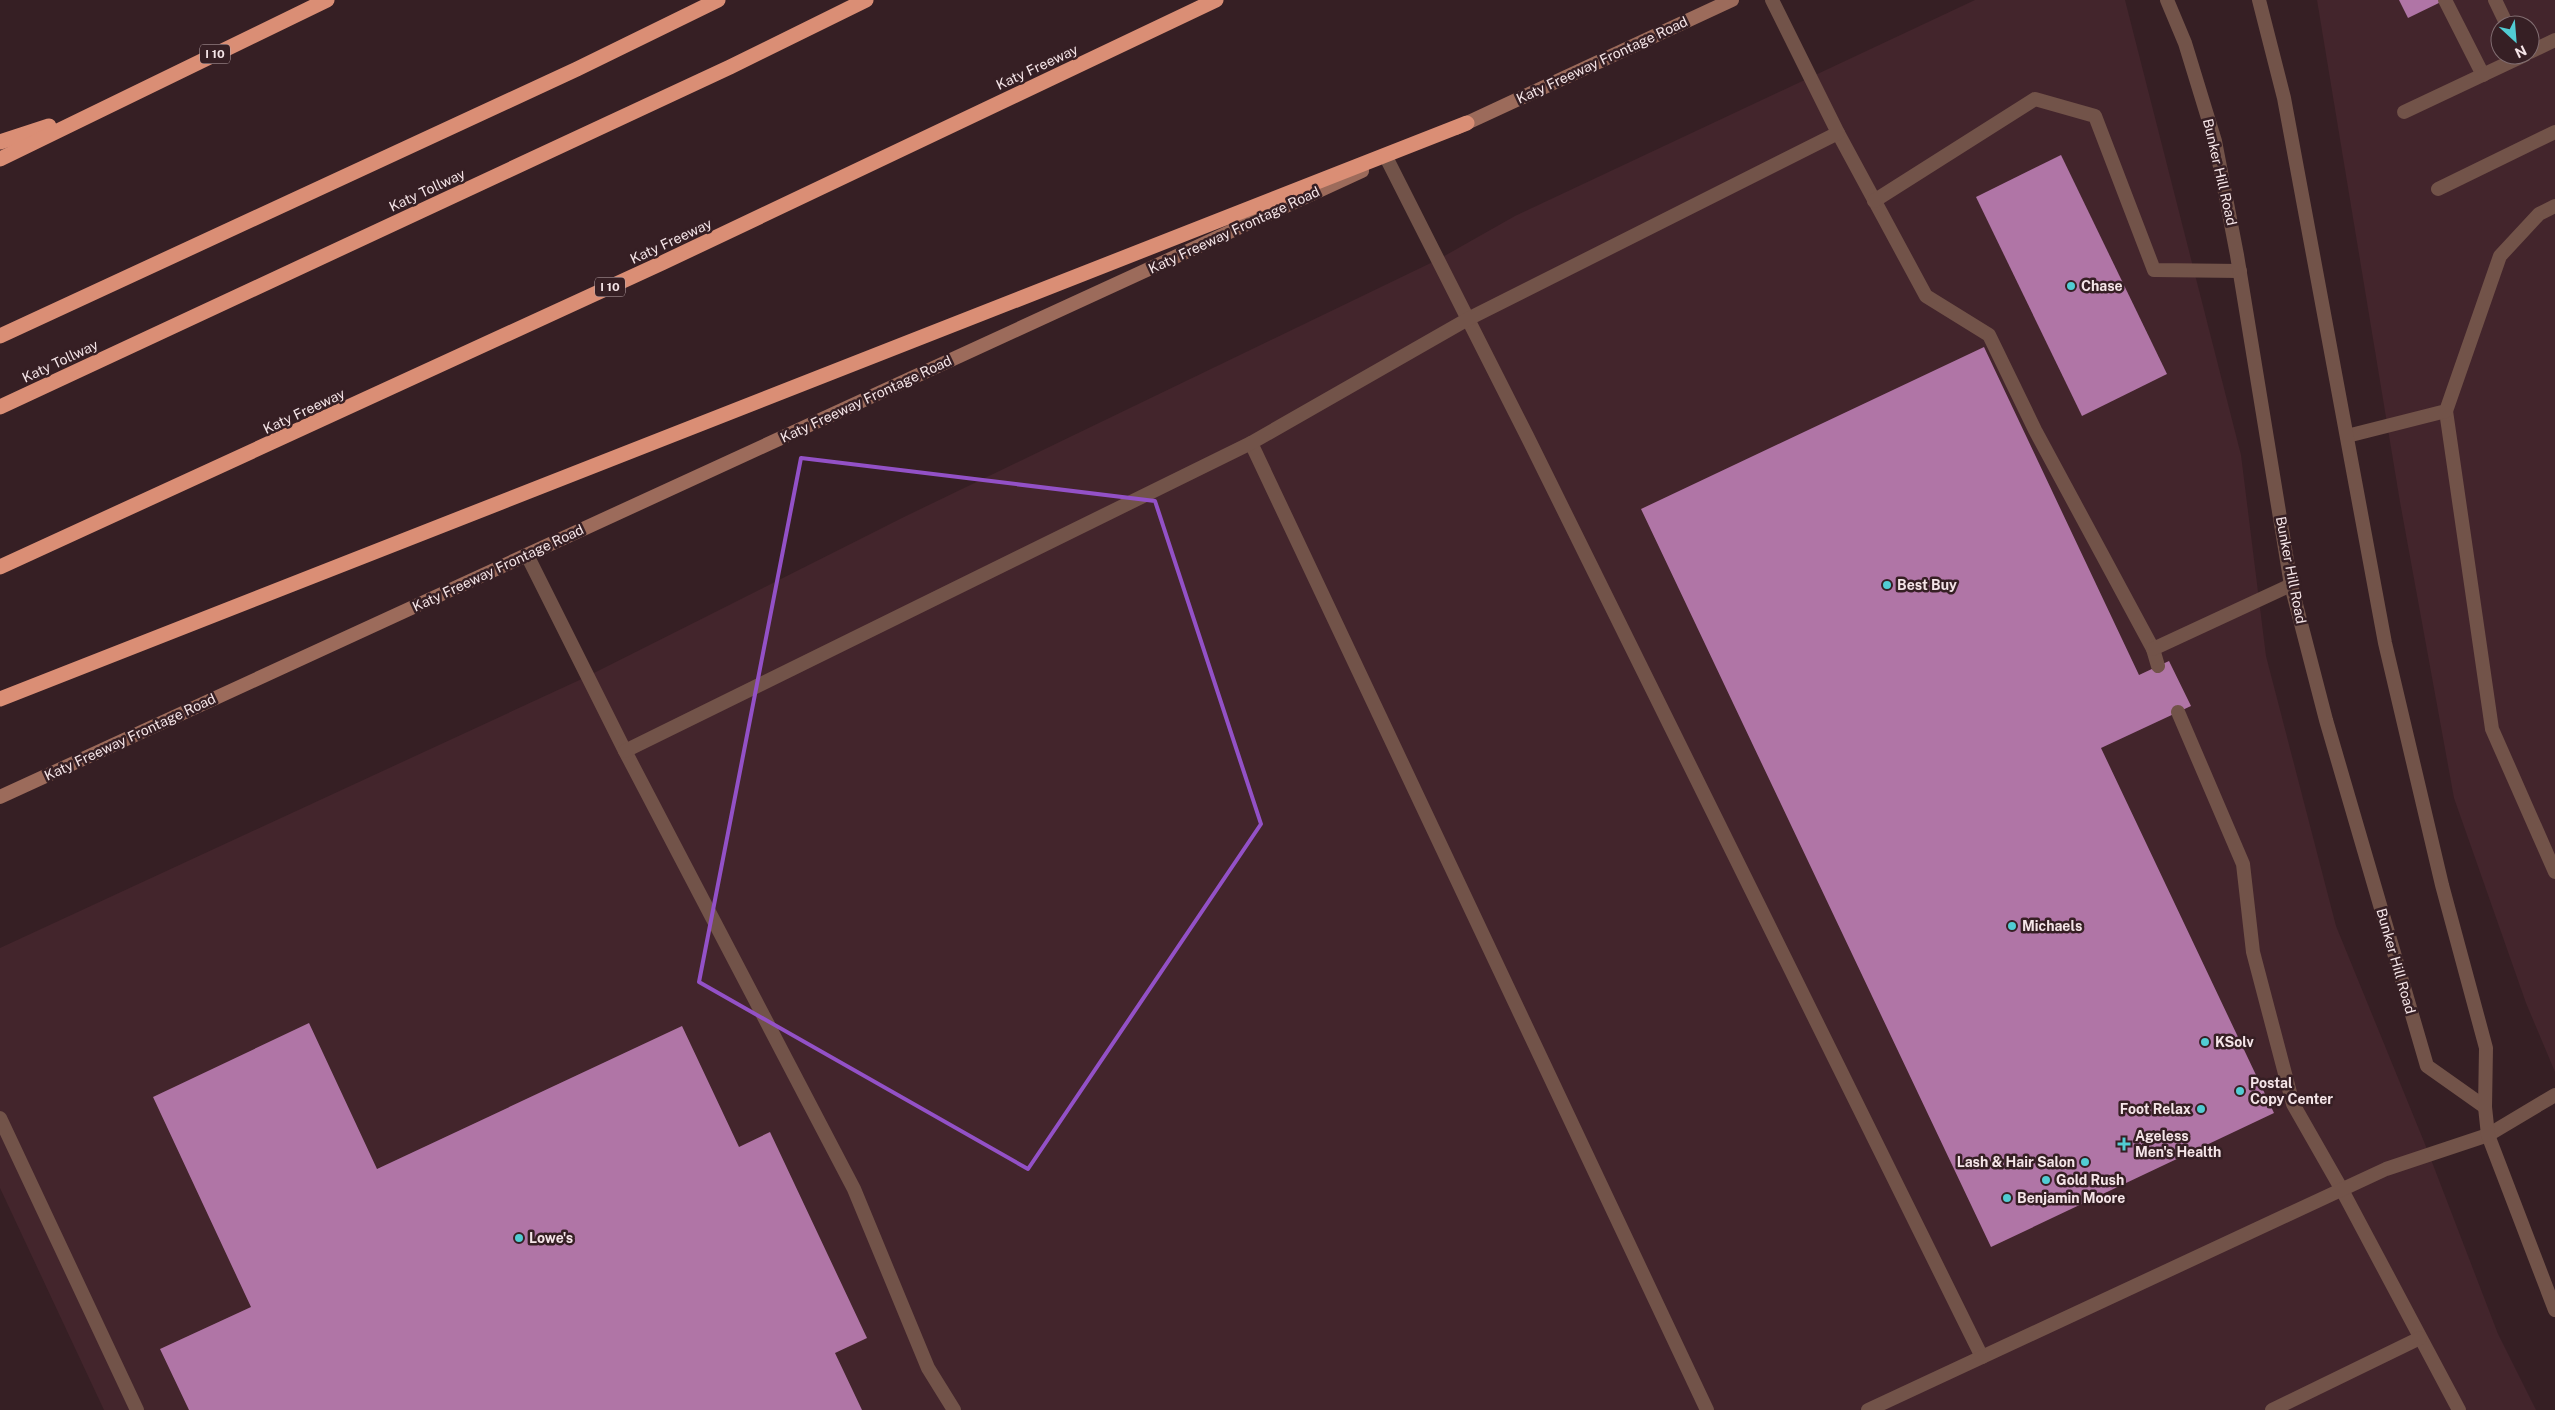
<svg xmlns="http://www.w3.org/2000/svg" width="2555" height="1410" viewBox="0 0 2555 1410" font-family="'Public Sans',sans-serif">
<rect width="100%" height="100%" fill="#361f24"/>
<g fill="#43252c" fill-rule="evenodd">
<path d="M 1975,0 L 2125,0 L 2241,455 L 2266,656 L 2336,926 L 2427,1149 L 2498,1334 L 2536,1410 L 104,1410 L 0,1188 L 0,948 L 586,677 L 906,516 L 1439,259 L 1515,216 Z"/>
<path d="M 2317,0 L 2555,0 L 2555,1072 L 2526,1003 L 2454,798 L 2400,502 ZM 2500,25 L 2530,25 L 2530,55 L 2500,55 Z"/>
</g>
<g fill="#b075a6">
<path d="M 2399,0 L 2445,0 L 2408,18 Z"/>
<path d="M 2061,155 L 2167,374 L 2082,416 L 1976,197 Z"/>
<path d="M 1984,347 L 2139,675 L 2169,661 L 2191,706 L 2101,748 L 2274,1113 L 1991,1247 L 1641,509 Z"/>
<path d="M 309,1023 L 377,1169 L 682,1026 L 739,1147 L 770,1132 L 867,1338 L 835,1353 L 862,1410 L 189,1410 L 160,1349 L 251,1307 L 153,1097 Z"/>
</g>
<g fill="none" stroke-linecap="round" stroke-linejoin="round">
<g stroke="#725349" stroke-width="14">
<path d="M 2445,0 L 2483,75"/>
<path d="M 2495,0 L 2507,25"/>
<path d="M 2530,52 L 2555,40"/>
<path d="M 2404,112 L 2525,55"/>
<path d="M 1838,133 L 1926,296 L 1989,335 L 2035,430 L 2153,649 L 2158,666"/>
<path d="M 1387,159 L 1527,436 L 1982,1357"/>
<path d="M 2438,189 L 2555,132"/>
<path d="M 1874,201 L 2035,99 L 2095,116 L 2154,270 L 2240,271"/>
<path d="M 2446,411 L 2492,729 L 2555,872"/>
<path d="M 2347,436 L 2446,411 L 2500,256 L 2539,214 L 2555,206"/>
<path d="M 1251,443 L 1707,1410"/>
<path d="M 527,555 L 625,751 L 854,1189 L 928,1368 L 954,1410"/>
<path d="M 2153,649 L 2291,585"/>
<path d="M 2178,712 L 2243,864 L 2253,952 L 2293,1104 L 2342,1190 L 2459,1410"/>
<path d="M 625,751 L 1251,443 L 1468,319 L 1838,133 L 1772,0"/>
<path d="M 0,1118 L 137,1410"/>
<path d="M 1868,1410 L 2386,1169 L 2488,1135 L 2555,1095"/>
<path d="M 2272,1410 L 2420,1338"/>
</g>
<g stroke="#725349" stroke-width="14">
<path d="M 2167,0 L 2185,43 L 2215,141 L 2237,255 L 2291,585 L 2326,720 L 2427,1066 L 2485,1107"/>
<path d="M 2259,0 L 2284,98 L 2385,643 L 2442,885 L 2486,1048 L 2485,1107 L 2488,1135 L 2555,1310"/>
</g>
<g stroke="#9c6b5b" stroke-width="14">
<path d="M 1456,128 L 1732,0"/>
<path d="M 0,797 L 1362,171"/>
</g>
<g stroke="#da8e75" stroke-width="15">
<path d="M 0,142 L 49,126"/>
<path d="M 0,159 L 327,0"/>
<path d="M 0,336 L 577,69 L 718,0"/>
<path d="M 0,407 L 730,67 L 866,0"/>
<path d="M 0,567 L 662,263 L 1216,0"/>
<path d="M 0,699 L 1467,123"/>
</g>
</g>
<path fill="none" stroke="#9351c7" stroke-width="4" stroke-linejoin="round" d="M 801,458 L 1155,501 L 1261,824 L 1028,1169 L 699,982 Z"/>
<g fill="#51ccd3" stroke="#361f24" stroke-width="2">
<circle cx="2071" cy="286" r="5"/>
<circle cx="1887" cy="585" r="5"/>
<circle cx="2012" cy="926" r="5"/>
<circle cx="2205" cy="1042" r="5"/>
<circle cx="2240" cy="1091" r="5"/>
<circle cx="2201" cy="1109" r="5"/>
<path d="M2121.5 1136.5h5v5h5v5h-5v5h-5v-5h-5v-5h5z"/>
<circle cx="2085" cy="1162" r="5"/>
<circle cx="2046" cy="1180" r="5"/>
<circle cx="2007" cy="1198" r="5"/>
<circle cx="519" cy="1238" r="5"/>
</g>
<g text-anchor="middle" stroke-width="5" stroke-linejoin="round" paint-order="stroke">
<g fill="#361f24" stroke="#bcaaad" stroke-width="1">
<rect x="200" y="44.5" width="30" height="19" rx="4"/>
<rect x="595" y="277.5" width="30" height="19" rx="4"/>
</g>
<g font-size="12" font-weight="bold" fill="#f5e5e8">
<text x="215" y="58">I 10</text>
<text x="610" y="291">I 10</text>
</g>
<g font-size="14" fill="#f5e5e8" stroke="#361f24">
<text transform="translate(1602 60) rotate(-25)" y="5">Katy Freeway Frontage Road</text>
<text transform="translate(1037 67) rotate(-25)" y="5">Katy Freeway</text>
<text transform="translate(2220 172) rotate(77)" y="5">Bunker Hill Road</text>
<text transform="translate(427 190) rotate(-25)" y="5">Katy Tollway</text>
<text transform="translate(1234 230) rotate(-25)" y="5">Katy Freeway Frontage Road</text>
<text transform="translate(671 241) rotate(-25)" y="5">Katy Freeway</text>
<text transform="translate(60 361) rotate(-25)" y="5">Katy Tollway</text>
<text transform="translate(866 399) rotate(-25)" y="5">Katy Freeway Frontage Road</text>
<text transform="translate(304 411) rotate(-25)" y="5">Katy Freeway</text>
<text transform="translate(498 568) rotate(-25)" y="5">Katy Freeway Frontage Road</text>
<text transform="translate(2291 570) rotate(79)" y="5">Bunker Hill Road</text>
<text transform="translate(130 737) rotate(-25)" y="5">Katy Freeway Frontage Road</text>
<text transform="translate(2396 961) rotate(74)" y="5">Bunker Hill Road</text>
</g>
<g font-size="14" font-weight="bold" fill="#f5e5e8" stroke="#361f24" text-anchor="start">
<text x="2081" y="291">Chase</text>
<text x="1897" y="590">Best Buy</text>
<text x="2022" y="931">Michaels</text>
<text x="2215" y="1047">KSolv</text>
<text x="2250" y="1088">Postal<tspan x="2250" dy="16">Copy Center</tspan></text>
<text x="2191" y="1114" text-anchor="end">Foot Relax</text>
<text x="2135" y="1141">Ageless<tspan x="2135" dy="16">Men's Health</tspan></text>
<text x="2075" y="1167" text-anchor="end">Lash &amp; Hair Salon</text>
<text x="2056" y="1185">Gold Rush</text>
<text x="2017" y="1203">Benjamin Moore</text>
<text x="529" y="1243">Lowe's</text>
</g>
</g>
<g transform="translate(2515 40) rotate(154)"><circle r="24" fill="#361f24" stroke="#826e72"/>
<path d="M0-4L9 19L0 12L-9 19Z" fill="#51ccd3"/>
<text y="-8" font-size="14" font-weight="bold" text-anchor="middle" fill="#f5e5e8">N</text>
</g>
</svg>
